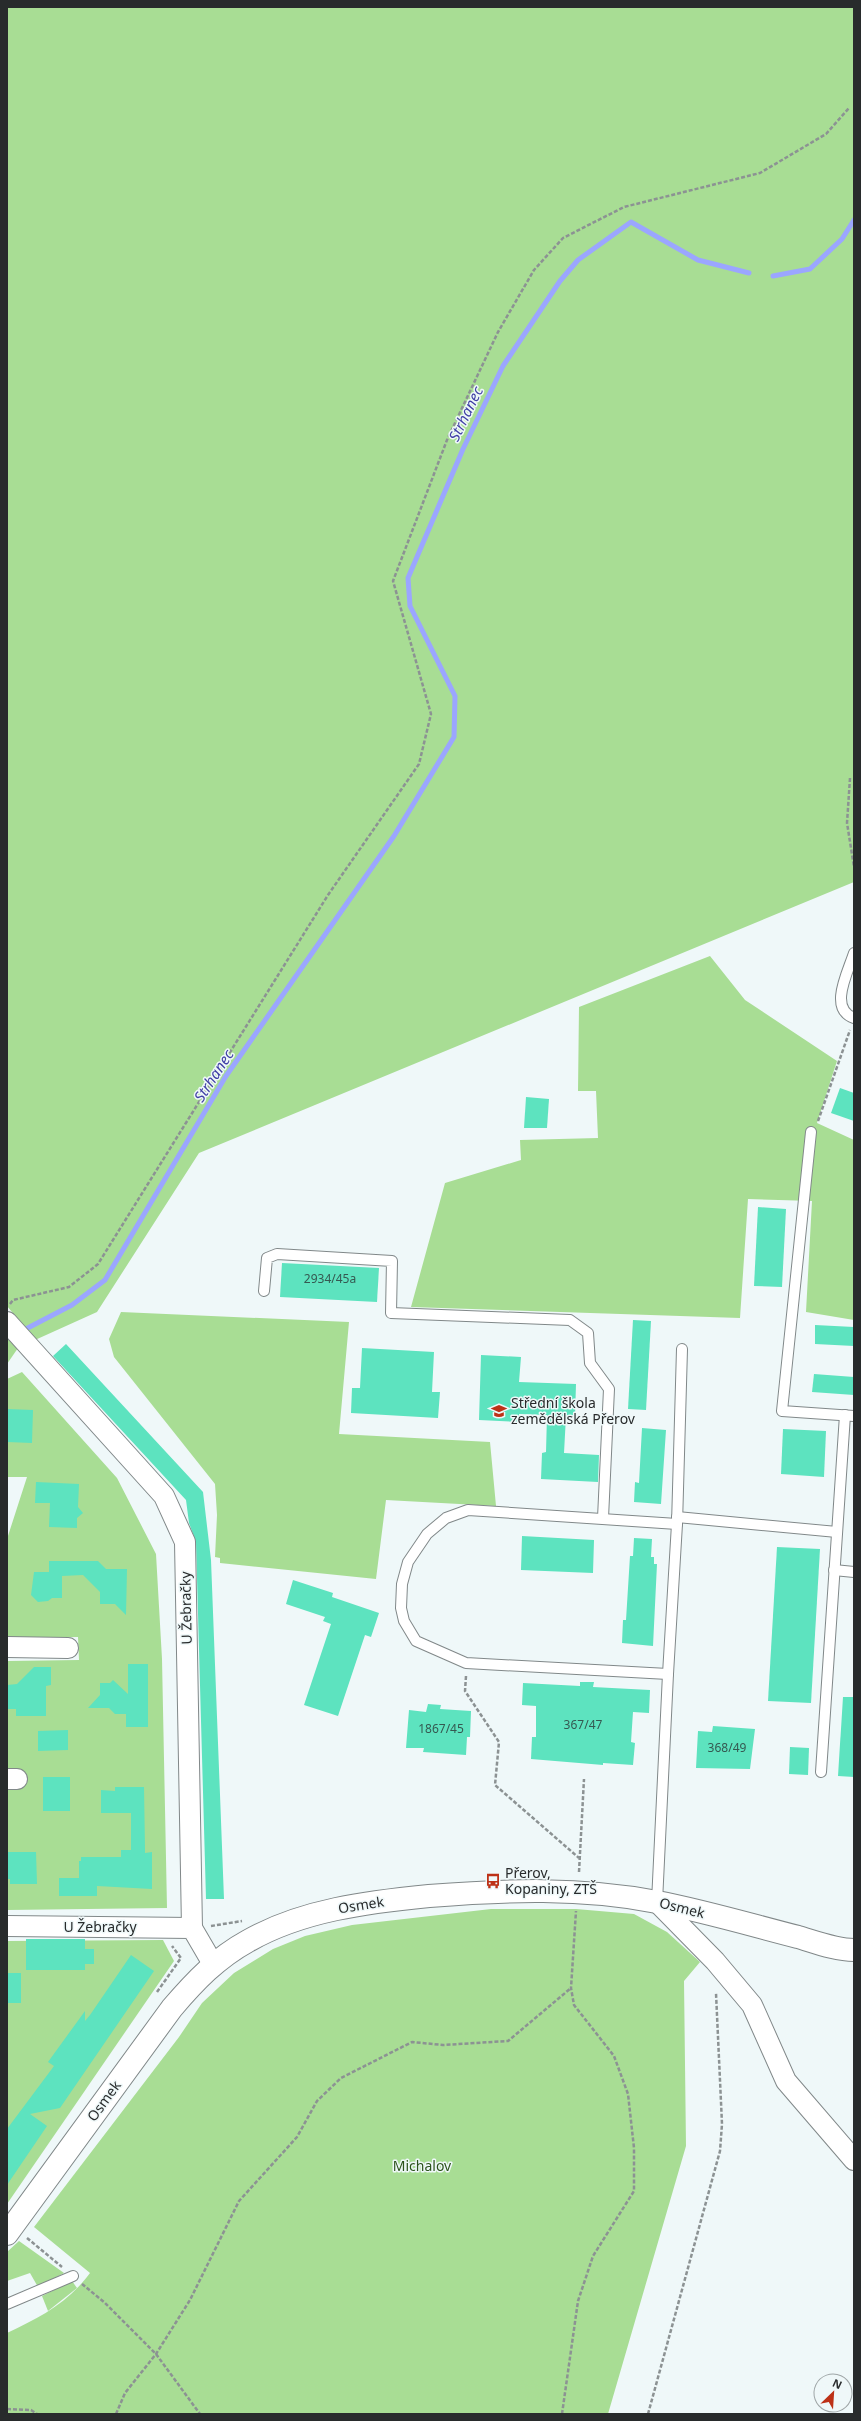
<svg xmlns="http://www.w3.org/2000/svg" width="861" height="2421" viewBox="0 0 861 2421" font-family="'Noto Sans',sans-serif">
<rect width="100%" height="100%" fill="#eff8f9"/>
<g fill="#a8dd94">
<path d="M 7,7 L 854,7 L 854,882 L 199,1153 L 97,1312 L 35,1340 L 7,1306 Z"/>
<path d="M 710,956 L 745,1000 L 837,1061 L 817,1123 L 854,1140 L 854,1320 L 806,1312 L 812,1201 L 748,1199 L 740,1318 L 411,1307 L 445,1183 L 521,1160 L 520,1140 L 598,1138 L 596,1091 L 578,1091 L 579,1007 Z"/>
<path d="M 121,1312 L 349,1322 L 339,1434 L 490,1442 L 496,1506 L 386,1500 L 376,1579 L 220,1563 L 220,1558 L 215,1557 L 217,1515 L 215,1484 L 114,1357 L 109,1339 Z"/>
<path d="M 7,1335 L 18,1348 L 7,1364 Z"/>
<path d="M 22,1372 L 117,1478 L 156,1554 L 162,1659 L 167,1908 L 7,1910 L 7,1661 L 79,1660 L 78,1637 L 7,1638 L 7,1539 L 27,1477 L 7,1477 L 7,1379 Z"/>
<path d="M 491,1909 L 576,1909 L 634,1914 L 667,1932 L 700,1962 L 684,1981 L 686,2146 L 608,2414 L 7,2414 L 7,2333 C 39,2318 68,2303 90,2273 L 34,2227 L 179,2037 L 202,2003 L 234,1973 L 273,1949 L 305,1936 L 352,1925 Z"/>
<path d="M 163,1940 L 174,1961 L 7,2204 L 7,1941 Z"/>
<path d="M 19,2241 L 64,2273 L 38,2287 L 30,2273 L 7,2281 L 7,2252 Z"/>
<path d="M 72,2281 L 77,2288 L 48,2311 L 42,2296 Z"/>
</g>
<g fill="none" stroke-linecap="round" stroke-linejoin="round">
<g stroke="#9ba6ff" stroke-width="5">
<path d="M 773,276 L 810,269 L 842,239 L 854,220"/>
<path d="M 20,1332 L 72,1305 L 105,1280 L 226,1076 L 394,836 L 454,737 L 455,696 L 410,606 L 408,578 L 463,449 L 503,366 L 560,281 L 578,260 L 631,222 L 698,260 L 749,273"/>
</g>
</g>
<g fill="#5de3bf">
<path d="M 840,1088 L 854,1093 L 854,1121 L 831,1113 Z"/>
<path d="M 526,1097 L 549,1099 L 547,1128 L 524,1128 Z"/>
<path d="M 758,1207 L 786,1209 L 782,1287 L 754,1286 Z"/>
<path d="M 282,1263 L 379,1268 L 377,1302 L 280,1297 Z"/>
<path d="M 633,1320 L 651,1321 L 646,1410 L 628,1409 Z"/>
<path d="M 815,1325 L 854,1327 L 854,1346 L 815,1344 Z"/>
<path d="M 66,1344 L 203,1492 L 211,1560 L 224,1899 L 206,1899 L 196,1542 L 189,1523 L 186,1500 L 53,1356 Z"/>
<path d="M 362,1348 L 434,1352 L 432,1392 L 440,1392 L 438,1418 L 351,1413 L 352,1388 L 360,1388 Z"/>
<path d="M 481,1355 L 521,1357 L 519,1382 L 576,1384 L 575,1417 L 566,1416 L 564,1453 L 599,1455 L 598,1482 L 541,1479 L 542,1453 L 546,1452 L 547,1415 L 519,1414 L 519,1422 L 479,1420 Z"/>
<path d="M 814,1374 L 854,1377 L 854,1395 L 812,1392 Z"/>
<path d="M 7,1409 L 33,1410 L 32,1443 L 7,1442 Z"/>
<path d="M 642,1428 L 666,1430 L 661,1504 L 634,1502 L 635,1482 L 639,1483 Z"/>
<path d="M 783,1429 L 826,1431 L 824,1477 L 781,1474 Z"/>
<path d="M 36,1482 L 79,1484 L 78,1507 L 83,1513 L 77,1518 L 77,1528 L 49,1527 L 50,1503 L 35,1503 Z"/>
<path d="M 522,1536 L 594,1540 L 593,1573 L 521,1570 Z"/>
<path d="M 634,1538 L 652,1539 L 651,1557 L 654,1557 L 654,1564 L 657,1564 L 653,1646 L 622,1643 L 623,1620 L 626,1620 L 630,1556 L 633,1556 Z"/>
<path d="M 777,1547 L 820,1549 L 811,1703 L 768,1701 Z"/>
<path d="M 49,1561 L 98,1561 L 106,1569 L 127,1569 L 126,1615 L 115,1604 L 100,1604 L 100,1592 L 83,1575 L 62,1576 L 62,1598 L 52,1598 L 48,1601 L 38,1602 L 31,1595 L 34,1572 L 49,1572 Z"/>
<path d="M 293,1580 L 333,1593 L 332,1597 L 379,1613 L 371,1637 L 365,1635 L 338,1716 L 304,1705 L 331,1624 L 323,1621 L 325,1617 L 286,1604 Z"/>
<path d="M 128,1664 L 148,1664 L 148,1727 L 126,1727 L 126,1714 L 115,1714 L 109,1708 L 88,1708 L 100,1695 L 100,1683 L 110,1683 L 113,1680 L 128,1694 Z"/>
<path d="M 34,1667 L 51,1667 L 51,1685 L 46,1686 L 46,1716 L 16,1716 L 16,1709 L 7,1709 L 7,1685 L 17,1684 Z"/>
<path d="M 580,1682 L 594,1682 L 593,1687 L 650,1690 L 649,1713 L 633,1712 L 631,1742 L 635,1743 L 633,1765 L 603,1763 L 603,1765 L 531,1759 L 532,1737 L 536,1737 L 536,1706 L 522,1705 L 523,1683 L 580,1686 Z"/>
<path d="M 843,1697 L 854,1697 L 854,1777 L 838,1776 Z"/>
<path d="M 428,1704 L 441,1705 L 440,1709 L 471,1711 L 470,1737 L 467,1737 L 466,1755 L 423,1752 L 424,1748 L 406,1748 L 409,1710 L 426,1712 Z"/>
<path d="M 713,1726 L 755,1729 L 750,1769 L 696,1768 L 698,1731 L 712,1732 Z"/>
<path d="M 68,1730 L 68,1750 L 38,1751 L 38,1731 Z"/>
<path d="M 790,1747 L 809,1748 L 808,1775 L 789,1774 Z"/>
<rect x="43" y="1777" width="27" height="34"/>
<path d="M 115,1787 L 144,1787 L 145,1849 L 145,1853 L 152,1852 L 152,1889 L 97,1886 L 97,1896 L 59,1896 L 59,1878 L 79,1878 L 79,1861 L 81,1861 L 81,1857 L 121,1857 L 121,1850 L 131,1850 L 131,1813 L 101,1813 L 101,1790 L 115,1791 Z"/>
<path d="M 8,1852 L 36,1852 L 37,1884 L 10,1884 L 10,1879 L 7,1879 Z"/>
<path d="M 26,1939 L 85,1939 L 85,1949 L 94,1949 L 94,1964 L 85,1964 L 85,1970 L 26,1970 Z"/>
<path d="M 131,1955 L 154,1971 L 60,2108 L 30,2114 L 47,2126 L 7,2185 L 7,2129 L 54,2066 L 48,2062 L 85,2011 L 85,2021 L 90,2015 Z"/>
<rect x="7" y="1973" width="14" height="30"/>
</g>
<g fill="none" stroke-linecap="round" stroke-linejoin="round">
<g stroke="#818889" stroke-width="12">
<g id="service">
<path d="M 854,953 C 848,972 828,1009 854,1018"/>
<path d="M 811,1132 L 782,1411 L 854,1416"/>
<path d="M 264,1291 L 267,1258 L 277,1254 L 392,1261 L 391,1313 L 570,1320 L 588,1333 L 590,1363 L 609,1389 L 603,1518"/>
<path d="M 677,1517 L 837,1532"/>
<path d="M 834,1570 L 854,1572"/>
<path d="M 668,1674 L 466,1663 L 416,1641 L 404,1621 L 401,1608 L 402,1584 L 408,1562 L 427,1534 L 446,1518 L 468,1510 L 677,1524"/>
<path d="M 821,1772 L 845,1415"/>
<path d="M 657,1902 L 668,1674 L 677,1524 L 682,1349"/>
<path d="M 7,2304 L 73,2276"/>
</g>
</g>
<g stroke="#818889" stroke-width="22">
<g id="minor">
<path d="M 7,1322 L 164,1496 L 185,1542 L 192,1928"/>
<path d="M 7,1647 L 68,1648"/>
<path d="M 7,1779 L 17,1779"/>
<path d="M 657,1902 L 715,1961 L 752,2005 L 786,2081 L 854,2160"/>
<path d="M 7,1926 L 192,1928 L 213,1964"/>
</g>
</g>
<g stroke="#818889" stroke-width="24">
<path id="tertiary" d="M 7,2234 L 172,2008 C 195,1981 217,1958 248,1941 C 302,1910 368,1902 429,1896 C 505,1890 581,1887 657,1902 C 704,1911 751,1925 798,1937 C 815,1942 836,1950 854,1950"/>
</g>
<g stroke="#8c9293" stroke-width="2.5" stroke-dasharray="4 2" stroke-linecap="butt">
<path d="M 850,778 L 847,823 L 854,867"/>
<path d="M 818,1121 L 850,1030"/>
<path d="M 10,1304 L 13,1300 L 69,1287 L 98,1264 L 328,895 L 419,764 L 431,714 L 393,581 L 447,440 L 498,332 L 534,270 L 563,238 L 624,207 L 760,173 L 826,134 L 849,108"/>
<path d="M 466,1676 L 465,1691 L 499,1742 L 495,1785 L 579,1858"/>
<path d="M 579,1872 L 584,1779"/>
<path d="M 211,1926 L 242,1921"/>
<path d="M 157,1992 L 181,1958 L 172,1946"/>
<path d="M 27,2238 L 62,2267"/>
<path d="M 82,2284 L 104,2302 L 156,2354 L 200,2414"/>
<path d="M 7,2409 L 31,2410 L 37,2414"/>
<path d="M 116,2414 L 125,2393 L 156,2354 L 190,2300 L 239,2201 L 297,2137 L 317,2101 L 341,2078 L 412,2042 L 443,2045 L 508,2041 L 571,1988"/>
<path d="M 562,2414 L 578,2301 L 593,2256 L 634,2191 L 634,2148 L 628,2094 L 614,2056 L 574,2005 L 571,1988 L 576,1911"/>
<path d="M 648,2414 L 720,2151 L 722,2124 L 716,1993"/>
</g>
<use href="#service" stroke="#fff" stroke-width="10"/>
<use href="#minor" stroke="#fff" stroke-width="20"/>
<use href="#tertiary" stroke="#fff" stroke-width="22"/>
</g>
<defs>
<g id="school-bare" transform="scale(1.2)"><path d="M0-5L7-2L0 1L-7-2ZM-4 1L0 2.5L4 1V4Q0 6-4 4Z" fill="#bd3117" stroke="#eff8f9" stroke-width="2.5" paint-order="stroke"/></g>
<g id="bus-bare" transform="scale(1.2)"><path d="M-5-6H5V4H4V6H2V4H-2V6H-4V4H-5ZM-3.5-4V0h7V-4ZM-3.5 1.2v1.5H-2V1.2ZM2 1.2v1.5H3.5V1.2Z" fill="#bd3117" stroke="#eff8f9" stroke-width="2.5" paint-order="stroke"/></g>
</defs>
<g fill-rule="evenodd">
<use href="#school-bare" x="499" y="1411"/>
<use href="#bus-bare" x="493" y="1881"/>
</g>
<g text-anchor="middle" stroke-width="3" stroke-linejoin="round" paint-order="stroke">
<g font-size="12" fill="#355951">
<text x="330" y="1283">2934/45a</text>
<text x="583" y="1729">367/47</text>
<text x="441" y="1733">1867/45</text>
<text x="727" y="1752">368/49</text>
</g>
<g font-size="14" fill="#282b2c" stroke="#eff8f9" text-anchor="start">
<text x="511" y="1408">Střední škola<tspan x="511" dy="16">zemědělská Přerov</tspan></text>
<text x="505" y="1878">Přerov,<tspan x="505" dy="16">Kopaniny, ZTŠ</tspan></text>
</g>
<g font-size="14" fill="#282b2c" stroke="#eff8f9">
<text transform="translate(186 1608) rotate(-91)" y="5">U Žebračky</text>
<text transform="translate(361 1905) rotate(-9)" y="5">Osmek</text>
<text transform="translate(682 1908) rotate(14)" y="5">Osmek</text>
<text x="100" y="1932">U Žebračky</text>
<text transform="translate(104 2101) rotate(-54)" y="5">Osmek</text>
</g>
<g font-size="14" fill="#2c531c" stroke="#eff8f9">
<text x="422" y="2171">Michalov</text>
</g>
<g font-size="15" font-style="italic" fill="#4040a5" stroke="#eff8f9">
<text transform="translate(466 414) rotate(-64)" y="5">Strhanec</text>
<text transform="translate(214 1076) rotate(-57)" y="5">Strhanec</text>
</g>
</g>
<rect width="861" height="2421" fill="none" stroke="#282b2c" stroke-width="16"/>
<g transform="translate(833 2393) rotate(25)"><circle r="19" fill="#eff8f9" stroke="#9fa6a7"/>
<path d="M0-3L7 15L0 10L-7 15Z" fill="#bd3117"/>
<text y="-6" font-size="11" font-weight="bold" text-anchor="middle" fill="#282b2c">N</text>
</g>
</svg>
